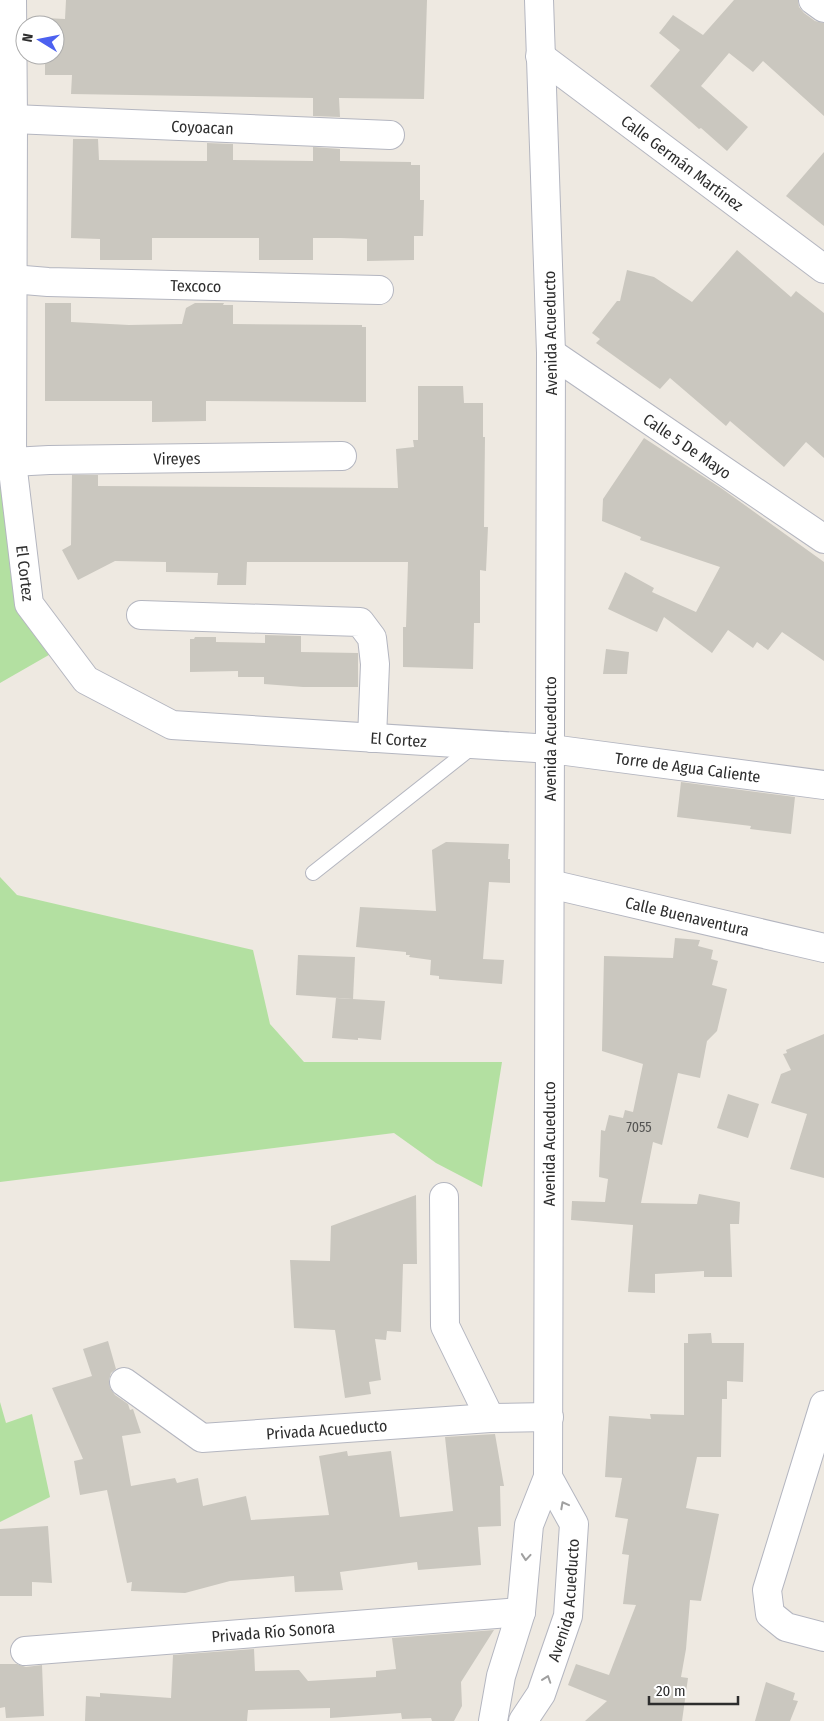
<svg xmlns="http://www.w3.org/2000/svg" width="824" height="1721" viewBox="0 0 824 1721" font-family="'Fira Sans Condensed',sans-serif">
<rect width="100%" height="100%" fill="#eee9e1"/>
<g fill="#b3e0a1">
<path d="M 0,0 L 29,604 L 61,648 L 0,683 Z"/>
<path d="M 0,877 L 17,895 L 253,950 L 270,1024 L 304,1062 L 502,1062 L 482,1187 L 436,1163 L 394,1133 L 0,1182 Z"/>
<path d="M 0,1402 L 6,1423 L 32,1414 L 50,1497 L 0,1522 Z"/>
</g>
<g fill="#cac7bf">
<path d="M 66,0 L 427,0 L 424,99 L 339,98 L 340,117 L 313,116 L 313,98 L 71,94 L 72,75 L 45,75 L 45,55 L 55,55 L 55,25 L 45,25 L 45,18 L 65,19 Z"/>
<path d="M 734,0 L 798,0 L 799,7 L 804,13 L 815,21 L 824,23 L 824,116 L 763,61 L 753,72 L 729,53 L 701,86 L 748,127 L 727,151 L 701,128 L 699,129 L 650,86 L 680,50 L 659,33 L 673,15 L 703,35 Z"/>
<path d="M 73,139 L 98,139 L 99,160 L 207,161 L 207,143 L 233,144 L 233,160 L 313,161 L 313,147 L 340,149 L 340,161 L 411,162 L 411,165 L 420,165 L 420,200 L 424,200 L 423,236 L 414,236 L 414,260 L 367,261 L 367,239 L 341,238 L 313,238 L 313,260 L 259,260 L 259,238 L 152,238 L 152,260 L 100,260 L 100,239 L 71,238 Z"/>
<path d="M 824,152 L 824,226 L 786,196 Z"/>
<path d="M 737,250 L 791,297 L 796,291 L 824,313 L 824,458 L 806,442 L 784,467 L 730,421 L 726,426 L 670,378 L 660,389 L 596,343 L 600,339 L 592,333 L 617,301 L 620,301 L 627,270 L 654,277 L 692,302 Z"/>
<path d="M 45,303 L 71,303 L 71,322 L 129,325 L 182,324 L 186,308 L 195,303 L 224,303 L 223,305 L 233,305 L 233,324 L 362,325 L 362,327 L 366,327 L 366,402 L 206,401 L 206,421 L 152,422 L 152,401 L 45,401 Z"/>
<path d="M 418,386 L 463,386 L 464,403 L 483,403 L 483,437 L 485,437 L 484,527 L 488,527 L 486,571 L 480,570 L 480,623 L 474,623 L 473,669 L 403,667 L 403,627 L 406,627 L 408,562 L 247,562 L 246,585 L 217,585 L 218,573 L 166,572 L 166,562 L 115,561 L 78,580 L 62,550 L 71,545 L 72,475 L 98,475 L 98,486 L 398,488 L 396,449 L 414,447 L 413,440 L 418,440 Z"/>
<path d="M 644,438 L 721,488 L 824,562 L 824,661 L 782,632 L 768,650 L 757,642 L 753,648 L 728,630 L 712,653 L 664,617 L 657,632 L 608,609 L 625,572 L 654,588 L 652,592 L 696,612 L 720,567 L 640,540 L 641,537 L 602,521 L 603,499 Z"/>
<path d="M 265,635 L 301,636 L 301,652 L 358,653 L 358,687 L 303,687 L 264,684 L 264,677 L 238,677 L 238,671 L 190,672 L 190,639 L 194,639 L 195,637 L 216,637 L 216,642 L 265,643 Z"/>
<path d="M 606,649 L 629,652 L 627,674 L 603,674 Z"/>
<path d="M 681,782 L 795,797 L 791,834 L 750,829 L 751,826 L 677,817 Z"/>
<path d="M 446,842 L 509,844 L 508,859 L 510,859 L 510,883 L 489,882 L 483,959 L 504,960 L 502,984 L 439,979 L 439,976 L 430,975 L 431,960 L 409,957 L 410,955 L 406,955 L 406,952 L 356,947 L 360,907 L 436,911 L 432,850 Z"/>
<path d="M 675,938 L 700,940 L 698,946 L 713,950 L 711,959 L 718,961 L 712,985 L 727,989 L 717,1031 L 707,1041 L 700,1078 L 678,1073 L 662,1145 L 653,1142 L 641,1203 L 697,1204 L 699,1194 L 740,1202 L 739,1224 L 730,1224 L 732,1277 L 704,1277 L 704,1271 L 655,1274 L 655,1293 L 628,1292 L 633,1225 L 571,1220 L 572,1201 L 605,1202 L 608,1179 L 599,1177 L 601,1130 L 605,1131 L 609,1115 L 623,1118 L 625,1110 L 633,1112 L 643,1064 L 602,1051 L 604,956 L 673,958 Z"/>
<path d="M 298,955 L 355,957 L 353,999 L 296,995 Z"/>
<path d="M 336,998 L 385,1001 L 381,1040 L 358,1038 L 358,1040 L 332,1038 Z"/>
<path d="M 824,1034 L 824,1178 L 790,1169 L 807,1114 L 771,1103 L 781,1074 L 791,1070 L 783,1054 L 787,1053 L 786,1050 Z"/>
<path d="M 728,1094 L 759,1104 L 748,1138 L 717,1128 Z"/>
<path d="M 416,1195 L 417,1264 L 403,1264 L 401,1332 L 387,1331 L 386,1340 L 375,1339 L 381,1380 L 369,1382 L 371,1394 L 345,1398 L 335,1330 L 294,1328 L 290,1260 L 330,1261 L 331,1226 Z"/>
<path d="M 711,1333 L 712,1343 L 744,1343 L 743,1382 L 727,1381 L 727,1399 L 722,1399 L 721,1457 L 697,1457 L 686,1508 L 719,1514 L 701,1601 L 690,1600 L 686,1649 L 681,1677 L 688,1678 L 682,1721 L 585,1721 L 607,1701 L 568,1685 L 576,1664 L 609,1675 L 636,1605 L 623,1604 L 629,1555 L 622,1554 L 628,1519 L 615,1517 L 622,1478 L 605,1477 L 609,1416 L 651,1419 L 650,1414 L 684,1415 L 684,1343 L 688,1343 L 688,1334 Z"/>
<path d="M 108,1341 L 116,1369 L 111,1373 L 109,1380 L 110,1388 L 115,1395 L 128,1404 L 130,1410 L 133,1409 L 141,1433 L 122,1436 L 131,1486 L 175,1478 L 177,1483 L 198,1478 L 203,1506 L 246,1496 L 251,1520 L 329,1515 L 319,1456 L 347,1451 L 348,1456 L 391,1451 L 400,1517 L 453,1511 L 445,1437 L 495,1434 L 504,1486 L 500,1486 L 501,1526 L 478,1527 L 481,1565 L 418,1570 L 417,1562 L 340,1572 L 343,1590 L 295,1592 L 294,1576 L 230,1581 L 185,1593 L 131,1591 L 132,1582 L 127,1583 L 107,1490 L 80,1495 L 74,1461 L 83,1459 L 52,1388 L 92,1376 L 83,1349 Z"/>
<path d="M 48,1526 L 52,1583 L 32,1582 L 32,1596 L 0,1596 L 0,1529 Z"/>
<path d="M 494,1630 L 461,1682 L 462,1706 L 454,1721 L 432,1721 L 431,1718 L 402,1719 L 401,1713 L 330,1718 L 330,1708 L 248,1710 L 247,1721 L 85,1721 L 86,1696 L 100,1697 L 100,1693 L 171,1698 L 173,1655 L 254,1649 L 255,1671 L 299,1670 L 308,1681 L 376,1677 L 376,1671 L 396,1669 L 392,1638 Z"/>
<path d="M 0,1664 L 17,1664 L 26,1667 L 42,1665 L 44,1716 L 6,1718 L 5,1707 L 0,1708 Z"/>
<path d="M 766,1682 L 795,1693 L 793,1700 L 798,1701 L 790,1721 L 755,1721 Z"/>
</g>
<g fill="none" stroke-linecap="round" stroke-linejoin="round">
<g stroke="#b4b6c0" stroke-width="16">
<path id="service" d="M 313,873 L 475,745"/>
</g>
<g stroke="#b4b6c0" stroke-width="30">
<g id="minor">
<path d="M 813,0 L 824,8"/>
<path id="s1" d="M 540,56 L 824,269"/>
<path id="s2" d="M 0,106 L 13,119 L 390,135"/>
<path id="s3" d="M 12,279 L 48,282 L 379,290"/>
<path id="s4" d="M 551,353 L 824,539"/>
<path id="s5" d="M 12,462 L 49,460 L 342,456"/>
<path d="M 141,615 L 360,622 L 372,638 L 375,664 L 372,738"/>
<path id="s6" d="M 551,749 L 824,785"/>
<path id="s7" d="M 550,884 L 824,948"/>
<path d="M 444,1197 L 445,1326 L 490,1418"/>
<path id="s8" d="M 124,1382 L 202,1438 L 490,1418 L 549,1417"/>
<path d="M 824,1405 L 767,1590 L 770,1614 L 786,1627 L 824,1637"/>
<path id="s9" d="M 25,1651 L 521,1612"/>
</g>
</g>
<g stroke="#b4b6c0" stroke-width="30">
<g id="tertiary">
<path id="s10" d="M 12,0 L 13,119 L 12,462 L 29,604 L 86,680 L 172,725 L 551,749"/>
</g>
</g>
<g stroke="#b4b6c0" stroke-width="30">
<g id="secondary">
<path id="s11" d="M 493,1721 L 501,1676 L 521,1612 L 529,1525 L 548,1477 L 551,353 L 539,0"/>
<path id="s12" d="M 523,1721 L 541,1694 L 568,1616 L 574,1524 L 548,1477"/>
</g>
</g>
<use href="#service" stroke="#fff" stroke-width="14"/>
<use href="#minor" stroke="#fff" stroke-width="28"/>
<use href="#tertiary" stroke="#fff" stroke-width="28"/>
<use href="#secondary" stroke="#fff" stroke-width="28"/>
</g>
<defs><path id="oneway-chevron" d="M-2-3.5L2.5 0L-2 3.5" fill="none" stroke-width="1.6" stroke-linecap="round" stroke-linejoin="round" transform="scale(1.25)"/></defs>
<g stroke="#a0a0a0">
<use href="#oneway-chevron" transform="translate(564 1505) rotate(-118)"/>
<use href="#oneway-chevron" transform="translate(526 1557) rotate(95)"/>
<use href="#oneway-chevron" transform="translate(547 1679) rotate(-71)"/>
</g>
<g text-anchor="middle" stroke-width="5" stroke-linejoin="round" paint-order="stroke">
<g font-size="14" fill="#545452">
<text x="639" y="1132">7055</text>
</g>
<g font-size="16" fill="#2d2d2d" stroke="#fff">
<text dy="6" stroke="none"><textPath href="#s2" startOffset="208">Coyoacan</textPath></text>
<text dy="6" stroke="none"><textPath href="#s1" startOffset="178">Calle Germán Martínez</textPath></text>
<text dy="6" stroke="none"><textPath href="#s3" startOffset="184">Texcoco</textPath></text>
<text transform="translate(550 333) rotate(-91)" y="6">Avenida Acueducto</text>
<text dy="6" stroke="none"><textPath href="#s4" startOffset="165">Calle 5 De Mayo</textPath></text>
<text dy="6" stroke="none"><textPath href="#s5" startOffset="165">Vireyes</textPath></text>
<text dy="6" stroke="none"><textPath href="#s10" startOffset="574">El Cortez</textPath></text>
<text dy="6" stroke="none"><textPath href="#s11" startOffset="990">Avenida Acueducto</textPath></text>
<text dy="6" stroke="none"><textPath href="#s10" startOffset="1024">El Cortez</textPath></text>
<text dy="6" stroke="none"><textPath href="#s6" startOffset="138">Torre de Agua Caliente</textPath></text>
<text dy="6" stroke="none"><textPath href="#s7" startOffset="141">Calle Buenaventura</textPath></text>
<text dy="6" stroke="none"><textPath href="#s11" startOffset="585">Avenida Acueducto</textPath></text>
<text dy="6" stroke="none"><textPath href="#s8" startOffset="221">Privada Acueducto</textPath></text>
<text dy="6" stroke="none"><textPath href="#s12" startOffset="130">Avenida Acueducto</textPath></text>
<text dy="6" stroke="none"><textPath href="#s9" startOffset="249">Privada Río Sonora</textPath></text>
</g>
</g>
<g transform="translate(40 40) rotate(280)"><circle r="24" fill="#ffffff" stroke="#ababab"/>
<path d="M0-4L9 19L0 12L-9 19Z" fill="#4c61f0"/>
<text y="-8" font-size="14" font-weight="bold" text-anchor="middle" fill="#2d2d2d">N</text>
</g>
<path d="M649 1696v8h89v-8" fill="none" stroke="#2d2d2d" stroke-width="2.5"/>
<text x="656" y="1696" font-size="15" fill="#2d2d2d" stroke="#ffffff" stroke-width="4" paint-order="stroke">20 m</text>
</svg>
